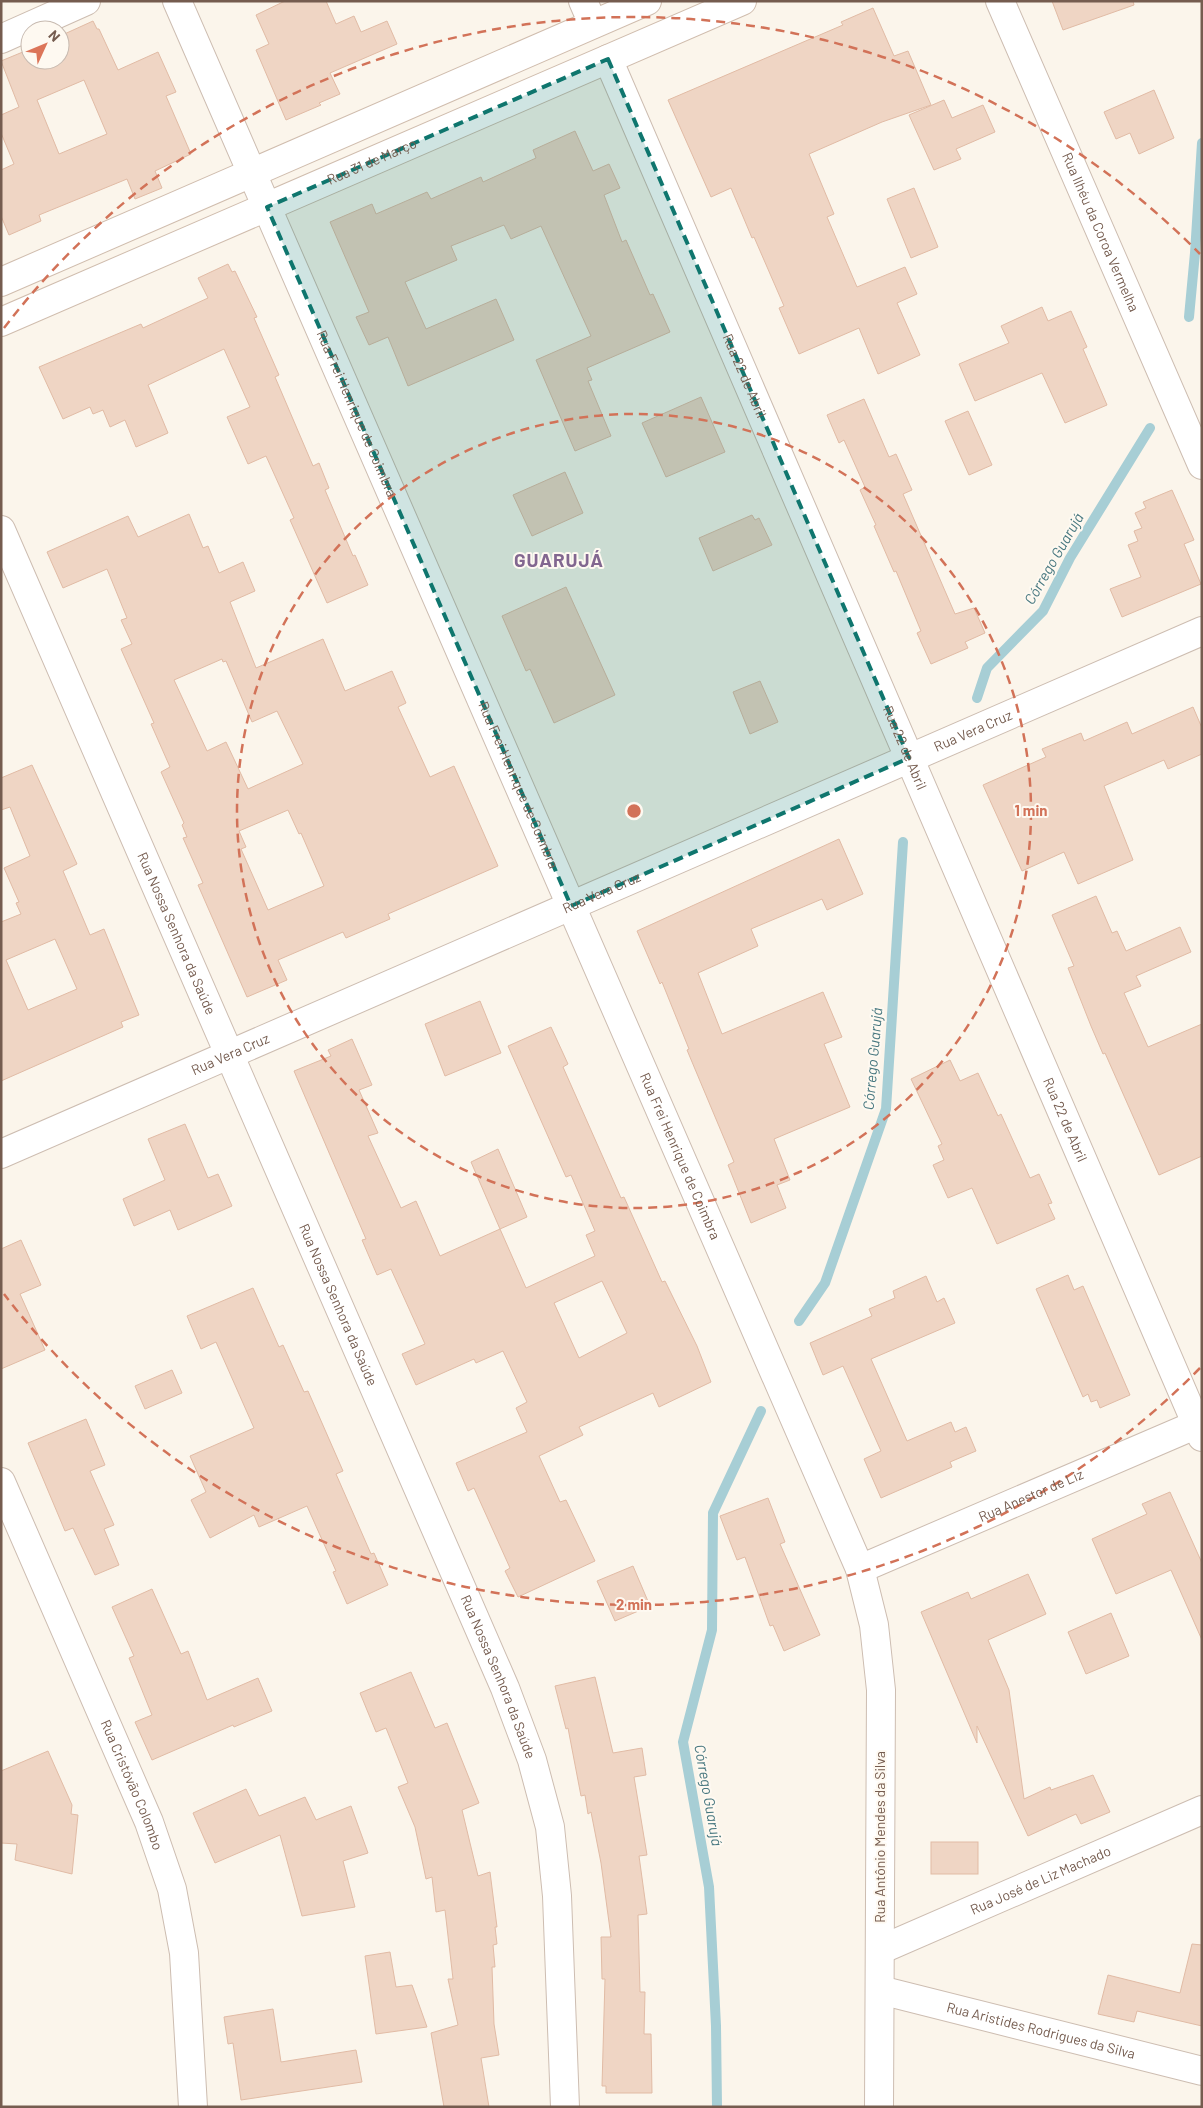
<svg xmlns="http://www.w3.org/2000/svg" width="1203" height="2108" viewBox="0 0 1203 2108" font-family="Barlow,sans-serif">
<rect width="100%" height="100%" fill="#fbf5eb"/>
<g fill="none" stroke-linecap="round" stroke-linejoin="round">
<g stroke="#a7ced5" stroke-width="10">
<path d="M 1189,317 L 1195,253 L 1202,143"/>
<path d="M 977,698 L 987,668 L 1043,611 L 1070,558 L 1150,428"/>
<path d="M 799,1321 L 825,1283 L 886,1109 L 903,842"/>
<path d="M 717,2107 L 716,2026 L 709,1887 L 683,1742 L 712,1630 L 713,1513 L 761,1411"/>
</g>
</g>
<g fill="#efd5c4" stroke="#e1bba5" fill-rule="evenodd">
<path d="M 285,1 L 326,1 L 336,24 L 354,16 L 361,32 L 387,21 L 397,44 L 330,73 L 340,94 L 319,103 L 321,105 L 286,120 L 256,50 L 269,44 L 256,15 Z"/>
<path d="M 1052,1 L 1133,1 L 1134,5 L 1063,30 Z"/>
<path d="M 873,8 L 894,56 L 908,51 L 931,105 L 882,122 L 809,154 L 834,214 L 827,217 L 857,287 L 905,267 L 917,294 L 897,303 L 920,355 L 878,374 L 859,328 L 799,354 L 779,308 L 784,306 L 754,237 L 752,238 L 731,188 L 711,197 L 668,100 L 843,25 L 841,22 Z"/>
<path d="M 93,21 L 97,29 L 99,29 L 118,70 L 158,52 L 176,92 L 166,96 L 191,154 L 155,171 L 162,188 L 135,199 L 127,179 L 39,215 L 41,221 L 9,235 L 1,216 L 1,170 L 14,164 L 1,133 L 1,115 L 19,107 L 1,61 L 30,49 L 30,60 L 60,60 L 60,36 ZM 84,80 L 107,134 L 59,154 L 37,100 Z"/>
<path d="M 1154,90 L 1174,138 L 1139,154 L 1130,133 L 1116,139 L 1104,112 Z"/>
<path d="M 944,100 L 952,118 L 983,105 L 995,132 L 956,149 L 961,159 L 934,170 L 909,115 Z"/>
<path d="M 575,131 L 593,171 L 609,164 L 620,188 L 604,195 L 622,242 L 626,240 L 650,295 L 653,294 L 670,332 L 587,368 L 592,380 L 588,381 L 611,436 L 575,451 L 536,360 L 591,336 L 541,226 L 511,239 L 504,225 L 451,246 L 457,260 L 405,282 L 426,329 L 496,299 L 514,340 L 408,386 L 388,337 L 369,345 L 356,317 L 369,312 L 330,222 L 372,204 L 376,214 L 427,192 L 431,199 L 481,177 L 483,182 L 536,158 L 533,150 Z"/>
<path d="M 914,188 L 938,247 L 911,258 L 887,199 Z"/>
<path d="M 228,264 L 232,272 L 235,271 L 257,317 L 254,318 L 279,375 L 275,377 L 313,466 L 319,463 L 329,488 L 325,490 L 353,556 L 355,555 L 368,585 L 327,603 L 290,520 L 294,518 L 266,456 L 248,464 L 227,417 L 250,407 L 224,349 L 148,385 L 168,433 L 136,447 L 125,420 L 110,427 L 103,410 L 93,414 L 90,407 L 63,419 L 39,367 L 141,324 L 143,328 L 208,298 L 198,278 Z"/>
<path d="M 1042,307 L 1048,321 L 1071,311 L 1087,347 L 1083,349 L 1107,405 L 1065,423 L 1042,373 L 975,401 L 959,364 L 1009,343 L 1001,326 Z"/>
<path d="M 701,397 L 725,452 L 666,477 L 642,423 Z"/>
<path d="M 864,399 L 889,457 L 896,454 L 912,490 L 903,494 L 955,614 L 974,608 L 985,633 L 965,642 L 968,648 L 931,664 L 917,633 L 921,631 L 896,571 L 894,572 L 874,526 L 876,525 L 860,490 L 865,487 L 844,440 L 839,443 L 827,415 Z"/>
<path d="M 968,411 L 992,465 L 969,475 L 945,421 Z"/>
<path d="M 565,472 L 583,513 L 532,536 L 513,495 Z"/>
<path d="M 1172,490 L 1194,540 L 1184,544 L 1201,584 L 1122,617 L 1110,589 L 1141,577 L 1128,545 L 1138,541 L 1134,531 L 1142,528 L 1135,513 L 1146,508 L 1143,502 Z"/>
<path d="M 189,514 L 203,548 L 208,546 L 219,573 L 243,562 L 255,591 L 230,602 L 256,668 L 323,639 L 345,691 L 392,671 L 406,703 L 398,707 L 430,777 L 454,766 L 498,866 L 388,914 L 390,919 L 346,938 L 343,932 L 278,960 L 287,980 L 247,997 L 198,885 L 203,883 L 183,838 L 187,837 L 182,825 L 184,823 L 161,772 L 170,767 L 151,724 L 154,723 L 121,649 L 132,644 L 121,620 L 127,618 L 107,569 L 63,588 L 47,552 L 128,516 L 138,537 ZM 222,659 L 223,662 L 226,661 L 252,722 L 277,711 L 303,764 L 248,789 L 226,742 L 207,751 L 174,680 ZM 288,810 L 299,834 L 301,833 L 324,886 L 268,910 L 241,849 L 246,847 L 239,831 Z"/>
<path d="M 752,515 L 755,520 L 759,518 L 772,545 L 713,571 L 699,538 Z"/>
<path d="M 566,587 L 615,695 L 554,723 L 530,669 L 526,671 L 502,616 Z"/>
<path d="M 760,681 L 778,722 L 750,734 L 733,692 Z"/>
<path d="M 1193,707 L 1202,728 L 1202,754 L 1168,769 L 1164,760 L 1104,786 L 1133,860 L 1078,884 L 1064,852 L 1022,871 L 983,785 L 1046,757 L 1042,749 L 1081,733 L 1084,741 L 1127,722 L 1132,734 Z"/>
<path d="M 32,765 L 77,864 L 63,871 L 90,935 L 104,929 L 139,1015 L 121,1022 L 123,1027 L 1,1081 L 1,922 L 21,914 L 16,903 L 19,902 L 4,868 L 30,856 L 10,807 L 1,810 L 1,778 ZM 55,939 L 77,989 L 28,1010 L 6,960 Z"/>
<path d="M 839,839 L 863,894 L 827,910 L 822,899 L 751,929 L 758,946 L 698,973 L 722,1034 L 823,992 L 842,1037 L 824,1044 L 850,1107 L 774,1139 L 790,1180 L 777,1185 L 786,1208 L 751,1223 L 728,1165 L 734,1162 L 687,1050 L 689,1049 L 662,982 L 660,984 L 637,931 Z"/>
<path d="M 1096,896 L 1112,933 L 1117,931 L 1126,951 L 1180,927 L 1191,952 L 1136,976 L 1141,986 L 1124,993 L 1148,1047 L 1202,1024 L 1202,1156 L 1159,1175 L 1105,1053 L 1103,1054 L 1091,1026 L 1068,968 L 1074,966 L 1052,915 Z"/>
<path d="M 480,1001 L 501,1053 L 445,1076 L 425,1024 Z"/>
<path d="M 551,1027 L 568,1064 L 563,1067 L 621,1198 L 624,1197 L 662,1282 L 665,1281 L 697,1346 L 711,1382 L 659,1407 L 653,1393 L 579,1427 L 583,1435 L 539,1456 L 560,1502 L 566,1500 L 595,1561 L 518,1597 L 505,1571 L 510,1568 L 474,1488 L 468,1491 L 456,1463 L 527,1432 L 516,1408 L 527,1402 L 503,1351 L 476,1363 L 474,1359 L 416,1385 L 402,1354 L 425,1344 L 391,1269 L 377,1275 L 362,1240 L 366,1239 L 294,1071 L 331,1056 L 328,1050 L 352,1039 L 372,1085 L 359,1090 L 378,1133 L 368,1136 L 401,1208 L 416,1201 L 440,1256 L 500,1229 L 471,1162 L 498,1149 L 527,1217 L 500,1229 L 526,1288 L 595,1256 L 586,1235 L 595,1231 L 571,1175 L 566,1177 L 508,1046 ZM 602,1281 L 627,1333 L 579,1358 L 554,1303 Z"/>
<path d="M 950,1060 L 960,1081 L 978,1073 L 998,1116 L 1001,1114 L 1030,1178 L 1039,1174 L 1052,1203 L 1048,1204 L 1055,1219 L 997,1244 L 972,1188 L 948,1198 L 933,1165 L 944,1160 L 938,1146 L 942,1144 L 911,1079 Z"/>
<path d="M 185,1124 L 208,1178 L 218,1174 L 232,1206 L 178,1230 L 170,1210 L 134,1226 L 123,1199 L 165,1180 L 148,1139 Z"/>
<path d="M 21,1240 L 41,1285 L 20,1294 L 45,1350 L 1,1369 L 1,1249 Z"/>
<path d="M 1068,1275 L 1074,1290 L 1083,1286 L 1130,1395 L 1100,1408 L 1097,1400 L 1091,1402 L 1088,1394 L 1083,1397 L 1036,1289 Z"/>
<path d="M 926,1276 L 937,1302 L 944,1298 L 955,1323 L 871,1359 L 907,1441 L 951,1422 L 955,1432 L 966,1427 L 976,1451 L 950,1462 L 952,1467 L 881,1498 L 864,1459 L 881,1451 L 843,1366 L 823,1375 L 810,1343 L 872,1316 L 869,1309 L 895,1298 L 893,1291 Z"/>
<path d="M 253,1288 L 279,1347 L 283,1345 L 304,1392 L 308,1391 L 343,1471 L 336,1474 L 371,1554 L 374,1553 L 388,1585 L 347,1604 L 333,1572 L 336,1571 L 307,1506 L 259,1527 L 254,1515 L 210,1538 L 191,1500 L 206,1492 L 190,1456 L 254,1428 L 216,1342 L 201,1349 L 187,1316 Z"/>
<path d="M 172,1370 L 182,1393 L 145,1409 L 135,1386 Z"/>
<path d="M 86,1419 L 105,1465 L 90,1471 L 114,1525 L 104,1529 L 119,1565 L 95,1575 L 73,1528 L 65,1531 L 28,1443 Z"/>
<path d="M 1170,1492 L 1202,1563 L 1202,1640 L 1171,1570 L 1116,1594 L 1092,1539 L 1147,1514 L 1142,1504 Z"/>
<path d="M 768,1498 L 785,1542 L 780,1544 L 820,1635 L 784,1651 L 773,1625 L 770,1626 L 745,1557 L 737,1560 L 720,1516 Z"/>
<path d="M 633,1566 L 650,1606 L 615,1621 L 597,1581 Z"/>
<path d="M 1028,1574 L 1046,1614 L 988,1640 L 1009,1690 L 1024,1799 L 1050,1787 L 1051,1790 L 1093,1775 L 1110,1812 L 1081,1824 L 1076,1814 L 1028,1836 L 977,1726 L 977,1743 L 921,1612 L 968,1592 L 971,1599 Z"/>
<path d="M 152,1589 L 181,1654 L 188,1651 L 207,1700 L 258,1678 L 272,1711 L 234,1727 L 233,1725 L 152,1760 L 135,1722 L 152,1715 L 129,1658 L 134,1656 L 112,1607 Z"/>
<path d="M 1111,1613 L 1129,1656 L 1086,1674 L 1068,1632 Z"/>
<path d="M 411,1672 L 435,1728 L 447,1723 L 479,1803 L 462,1810 L 478,1876 L 490,1872 L 497,1927 L 495,1927 L 497,1944 L 493,1945 L 495,1967 L 492,1967 L 494,2024 L 499,2055 L 481,2058 L 489,2107 L 444,2107 L 431,2033 L 458,2025 L 448,1979 L 453,1979 L 445,1910 L 436,1912 L 432,1877 L 426,1879 L 415,1827 L 398,1787 L 408,1783 L 386,1728 L 376,1732 L 360,1693 Z"/>
<path d="M 595,1677 L 613,1753 L 642,1748 L 646,1775 L 634,1777 L 647,1855 L 639,1856 L 647,1914 L 638,1915 L 640,1992 L 645,1992 L 644,2034 L 651,2034 L 652,2093 L 606,2093 L 606,2086 L 602,2086 L 605,1979 L 602,1979 L 601,1937 L 611,1937 L 601,1863 L 591,1812 L 588,1814 L 585,1795 L 581,1796 L 568,1728 L 566,1729 L 555,1686 Z"/>
<path d="M 48,1751 L 72,1805 L 71,1814 L 78,1815 L 72,1874 L 15,1860 L 17,1844 L 1,1843 L 1,1771 Z"/>
<path d="M 246,1789 L 259,1816 L 305,1797 L 316,1820 L 351,1806 L 368,1853 L 343,1861 L 355,1907 L 302,1916 L 280,1835 L 215,1863 L 193,1813 Z"/>
<rect x="931" y="1842" width="47" height="32"/>
<path d="M 1192,1944 L 1202,1945 L 1202,2026 L 1137,2011 L 1134,2022 L 1098,2014 L 1108,1975 L 1180,1993 Z"/>
<path d="M 390,1952 L 396,1987 L 412,1985 L 427,2027 L 376,2034 L 365,1956 Z"/>
<path d="M 273,2009 L 281,2062 L 356,2050 L 362,2082 L 241,2100 L 233,2043 L 228,2044 L 224,2017 Z"/>
</g>
<g fill="none" stroke-linecap="round" stroke-linejoin="round">
<g stroke="#cdbdb1" stroke-width="30">
<g id="minor">
<path id="s1" d="M 177,1 L 860,1569 L 874,1625 L 881,1690 L 879,2107"/>
<path d="M 583,1 L 593,24"/>
<path id="s2" d="M 1000,1 L 1202,465"/>
<path d="M 1,39 L 86,1"/>
<path id="s3" d="M 608,59 L 1202,1437"/>
<path id="s4" d="M 1,530 L 505,1688 L 532,1760 L 550,1827 L 557,1896 L 565,2107"/>
<path id="s5" d="M 1,1154 L 1202,631"/>
<path id="s6" d="M 1,1482 L 149,1822 L 172,1889 L 184,1953 L 193,2107"/>
<path id="s7" d="M 860,1569 L 1202,1422"/>
<path id="s8" d="M 880,1950 L 1202,1810"/>
<path id="s9" d="M 880,1990 L 1202,2071"/>
</g>
</g>
<g stroke="#d0bdae" stroke-width="30">
<g id="secondary">
<path d="M 1,282 L 647,1"/>
<path id="s10" d="M 1,322 L 742,1"/>
</g>
</g>
<use href="#minor" stroke="#fff" stroke-width="28"/>
<use href="#secondary" stroke="#fff" stroke-width="28"/>
</g>
<path fill="#0f766e" fill-opacity="0.2" stroke="#0f766e" stroke-width="4" stroke-dasharray="10 6" stroke-linejoin="round" d="M 608,59 L 909,758 L 571,906 L 267,207 Z"/>
<g fill="none" stroke="#d27258" stroke-width="2.5" stroke-dasharray="9 6">
<circle cx="634" cy="811" r="397"/>
<path d="M1200 1368A794 794 0 0 1 4 1294M4 328A794 794 0 0 1 1200 254"/>
</g>
<g text-anchor="middle" stroke-width="4" stroke-linejoin="round" paint-order="stroke">
<g font-size="14" fill="#755c4f" stroke="#fef9f1">
<text dy="5" stroke="none"><textPath href="#s10" startOffset="404">Rua 31 de Março</textPath></text>
<text dy="5" stroke="none"><textPath href="#s2" startOffset="252">Rua Ilhéu da Coroa Vermelha</textPath></text>
<text dy="5" stroke="none"><textPath href="#s3" startOffset="345">Rua 22 de Abril</textPath></text>
<text dy="5" stroke="none"><textPath href="#s1" startOffset="450">Rua Frei Henrique de Coimbra</textPath></text>
<text dy="5" stroke="none"><textPath href="#s5" startOffset="1060">Rua Vera Cruz</textPath></text>
<text dy="5" stroke="none"><textPath href="#s3" startOffset="750">Rua 22 de Abril</textPath></text>
<text dy="5" stroke="none"><textPath href="#s1" startOffset="855">Rua Frei Henrique de Coimbra</textPath></text>
<text dy="5" stroke="none"><textPath href="#s5" startOffset="655">Rua Vera Cruz</textPath></text>
<text dy="5" stroke="none"><textPath href="#s4" startOffset="440">Rua Nossa Senhora da Saúde</textPath></text>
<text dy="5" stroke="none"><textPath href="#s5" startOffset="250">Rua Vera Cruz</textPath></text>
<text dy="5" stroke="none"><textPath href="#s3" startOffset="1155">Rua 22 de Abril</textPath></text>
<text dy="5" stroke="none"><textPath href="#s1" startOffset="1260">Rua Frei Henrique de Coimbra</textPath></text>
<text dy="5" stroke="none"><textPath href="#s4" startOffset="845">Rua Nossa Senhora da Saúde</textPath></text>
<text dy="5" stroke="none"><textPath href="#s7" startOffset="186">Rua Anestor de Liz</textPath></text>
<text dy="5" stroke="none"><textPath href="#s4" startOffset="1250">Rua Nossa Senhora da Saúde</textPath></text>
<text dy="5" stroke="none"><textPath href="#s6" startOffset="330">Rua Cristóvão Colombo</textPath></text>
<text transform="translate(880 1837) rotate(-90)" y="5">Rua Antônio Mendes da Silva</text>
<text dy="5" stroke="none"><textPath href="#s8" startOffset="175">Rua José de Liz Machado</textPath></text>
<text dy="5" stroke="none"><textPath href="#s9" startOffset="166">Rua Aristides Rodrigues da Silva</textPath></text>
</g>
<g font-size="15" font-style="italic" fill="#47777f" stroke="#fef9f1">
<text transform="translate(1054 559) rotate(-60)" y="5">Córrego Guarujá</text>
<text transform="translate(873 1059) rotate(-85)" y="5">Córrego Guarujá</text>
<text transform="translate(708 1795) rotate(80)" y="5">Córrego Guarujá</text>
</g>
<g font-size="19" font-weight="bold" letter-spacing="1" fill="#826790" stroke="#fef9f1">
<text x="559" y="567">GUARUJÁ</text>
</g>
</g>
<circle cx="634" cy="811" r="8" fill="#d27258" stroke="#fef9f1" stroke-width="2.5"/>
<g font-size="15" text-anchor="middle" font-weight="bold" fill="#d27258" stroke="#fef9f1" stroke-width="4" stroke-linejoin="round" paint-order="stroke">
<text x="1031" y="816">1 min</text>
<text x="634" y="1610">2 min</text>
</g>
<rect width="1203" height="2108" fill="none" stroke="#755c4f" stroke-width="5"/>
<g transform="translate(45 45) rotate(46)"><circle r="24" fill="#fef9f1" stroke="#c7bab0"/>
<path d="M0-4L9 19L0 12L-9 19Z" fill="#dc7559"/>
<text y="-8" font-size="14" font-weight="bold" text-anchor="middle" fill="#755c4f">N</text>
</g>
</svg>
